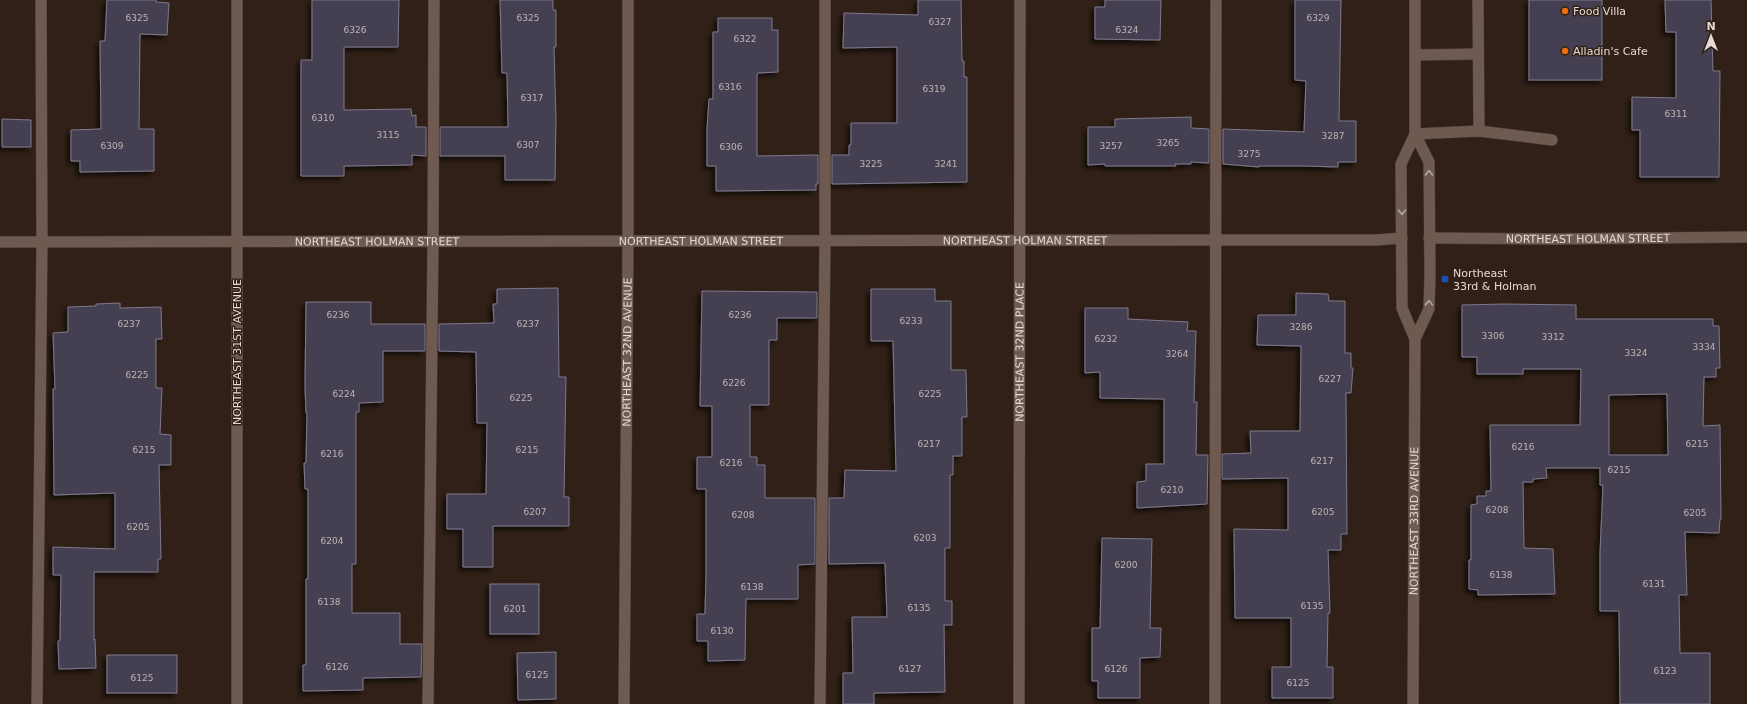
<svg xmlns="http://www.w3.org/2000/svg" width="1747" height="704" viewBox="0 0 1747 704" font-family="'DejaVu Sans',sans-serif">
<defs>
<filter id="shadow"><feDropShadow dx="-3.5" dy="3.5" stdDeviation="2" flood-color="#0009"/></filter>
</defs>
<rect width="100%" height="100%" fill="#302017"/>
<g fill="#454051" stroke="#7f798c" fill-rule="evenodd" filter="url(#shadow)">
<path d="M 107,0 L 156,0 L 156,2 L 169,3 L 167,35 L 140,34 L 139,129 L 154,129 L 154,171 L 80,172 L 80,161 L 71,161 L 71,130 L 101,129 L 100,41 L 105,41 Z"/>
<path d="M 312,0 L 399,0 L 398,47 L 344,47 L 344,110 L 411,109 L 412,116 L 416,115 L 416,127 L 426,127 L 426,156 L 412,155 L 412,165 L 344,166 L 344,176 L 301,176 L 301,60 L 312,60 Z"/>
<path d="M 500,0 L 553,0 L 553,10 L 556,10 L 556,47 L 554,47 L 556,120 L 555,180 L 505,180 L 505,156 L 440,156 L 440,127 L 508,127 L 507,73 L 502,73 Z"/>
<path d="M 918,0 L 961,0 L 962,61 L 964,61 L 964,77 L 967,77 L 967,182 L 832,184 L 832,155 L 849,155 L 849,145 L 851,145 L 851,123 L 897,123 L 897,47 L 843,48 L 844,13 L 918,15 Z"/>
<path d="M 1105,0 L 1161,0 L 1160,40 L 1095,39 L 1095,7 L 1105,7 Z"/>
<path d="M 1295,0 L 1341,0 L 1339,121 L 1356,121 L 1356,162 L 1338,162 L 1338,167 L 1305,166 L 1259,166 L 1259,167 L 1223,164 L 1223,129 L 1304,132 L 1306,81 L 1295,80 Z"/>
<rect x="1529" y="0" width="73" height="80"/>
<path d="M 1665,0 L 1711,0 L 1713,71 L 1720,71 L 1719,177 L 1640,177 L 1640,130 L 1632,130 L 1632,97 L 1676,98 L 1676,32 L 1666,32 Z"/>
<path d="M 718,18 L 772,18 L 772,30 L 778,30 L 778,72 L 758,73 L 757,75 L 757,156 L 818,155 L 818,184 L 816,184 L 816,190 L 716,191 L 716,166 L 707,166 L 707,129 L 709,99 L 713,99 L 713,32 L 718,32 Z"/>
<path d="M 1191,117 L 1191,128 L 1209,129 L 1209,163 L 1191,162 L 1191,164 L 1175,164 L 1176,166 L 1105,166 L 1105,164 L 1088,165 L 1088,127 L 1115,127 L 1115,119 Z"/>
<path d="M 2,119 L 31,120 L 31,147 L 2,147 Z"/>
<path d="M 558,288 L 559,377 L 566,377 L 564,497 L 569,497 L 569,526 L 493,526 L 493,567 L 463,567 L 463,529 L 447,529 L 447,494 L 486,494 L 487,423 L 477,423 L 476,352 L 439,351 L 439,324 L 494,323 L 493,304 L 497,304 L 497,289 Z"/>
<path d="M 871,289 L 935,289 L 935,301 L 951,301 L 951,370 L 966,370 L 967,417 L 962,417 L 962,456 L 953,456 L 953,475 L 950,475 L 950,548 L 945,548 L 945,601 L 952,601 L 952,625 L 944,625 L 945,692 L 874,693 L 874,704 L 843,704 L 843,673 L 853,673 L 852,617 L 887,617 L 885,563 L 829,564 L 829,498 L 844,498 L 845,470 L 896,471 L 893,341 L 871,341 Z"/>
<path d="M 702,291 L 817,292 L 817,318 L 777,318 L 777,340 L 769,340 L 769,405 L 750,405 L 750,457 L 757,457 L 757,465 L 765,465 L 765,498 L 815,498 L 815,564 L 798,565 L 798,599 L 746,599 L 745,660 L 708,661 L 708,641 L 697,641 L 697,614 L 705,614 L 706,574 L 706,489 L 697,489 L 697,457 L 712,457 L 712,406 L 700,406 Z"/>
<path d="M 1296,293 L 1328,294 L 1329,301 L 1345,301 L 1345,353 L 1351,353 L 1351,368 L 1353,368 L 1351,393 L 1346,393 L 1347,534 L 1341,534 L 1341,550 L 1328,550 L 1330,613 L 1328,613 L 1327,667 L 1333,667 L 1333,698 L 1272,698 L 1272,667 L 1291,667 L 1291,618 L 1235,618 L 1234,529 L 1288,530 L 1288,478 L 1222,479 L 1222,454 L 1251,453 L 1250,431 L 1300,431 L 1301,346 L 1257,345 L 1258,315 L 1296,315 Z"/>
<path d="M 306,302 L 371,302 L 371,324 L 425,324 L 425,351 L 383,351 L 383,402 L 359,403 L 359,412 L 356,412 L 356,564 L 352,564 L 352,613 L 400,613 L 400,644 L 422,644 L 421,677 L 363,678 L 363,690 L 303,691 L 303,665 L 306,665 L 306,579 L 308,579 L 308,489 L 305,489 L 304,463 L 306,463 L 307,413 L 306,413 L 305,386 Z"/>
<path d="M 120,303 L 120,308 L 161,307 L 162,339 L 156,339 L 156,388 L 162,388 L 160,434 L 171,435 L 171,465 L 159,465 L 161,559 L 158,559 L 158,572 L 94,572 L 94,640 L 95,639 L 96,668 L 59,669 L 58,641 L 60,640 L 61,575 L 53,575 L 53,547 L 115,549 L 115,493 L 54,495 L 53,389 L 55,389 L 53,333 L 68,332 L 68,307 L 96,306 L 96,304 Z"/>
<path d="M 1504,304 L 1576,305 L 1576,319 L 1713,319 L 1713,326 L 1719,326 L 1720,368 L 1716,368 L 1716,377 L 1704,377 L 1703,426 L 1720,425 L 1721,519 L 1720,519 L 1719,533 L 1685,532 L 1687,595 L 1679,595 L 1680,653 L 1710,653 L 1710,704 L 1620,704 L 1619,611 L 1600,611 L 1600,553 L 1603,485 L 1600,485 L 1600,468 L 1546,468 L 1547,478 L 1533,479 L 1533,482 L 1523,482 L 1524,548 L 1553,549 L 1555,594 L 1478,595 L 1478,590 L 1469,589 L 1469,560 L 1471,560 L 1471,505 L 1477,504 L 1477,496 L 1486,496 L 1486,491 L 1491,491 L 1490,425 L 1580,425 L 1581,369 L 1523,369 L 1523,374 L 1477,374 L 1477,357 L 1462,357 L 1462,305 ZM 1667,394 L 1668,455 L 1609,455 L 1609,395 Z"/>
<path d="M 1085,308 L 1128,308 L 1128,319 L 1188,322 L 1187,331 L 1196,331 L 1194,402 L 1197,402 L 1196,455 L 1208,455 L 1207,504 L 1137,508 L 1137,482 L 1146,481 L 1146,464 L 1164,464 L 1164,399 L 1100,398 L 1100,372 L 1085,373 Z"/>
<path d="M 1102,538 L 1152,539 L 1150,628 L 1161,628 L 1160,657 L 1140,658 L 1140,698 L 1098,698 L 1098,681 L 1092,681 L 1092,628 L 1100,628 Z"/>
<rect x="490" y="584" width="49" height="50"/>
<path d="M 556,652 L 556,699 L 518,700 L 517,653 Z"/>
<rect x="107" y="655" width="70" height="38"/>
</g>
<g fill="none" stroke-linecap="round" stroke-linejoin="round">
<g stroke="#483b35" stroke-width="12">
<g id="service">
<path d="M 1478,0 L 1479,131"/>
<path d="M 1415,55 L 1478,54"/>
<path d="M 1415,134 L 1479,131 L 1552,140"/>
<path d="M 37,704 L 42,242 L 41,0"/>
<path d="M 428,704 L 433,242 L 434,0"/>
<path d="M 820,704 L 825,241 L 825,0"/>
<path d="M 1215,704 L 1216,0"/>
</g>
</g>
<g stroke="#483b35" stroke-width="12">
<g id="minor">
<path id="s1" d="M 1429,238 L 1552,239 L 1747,237"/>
<path id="s2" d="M 0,242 L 1216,240 L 1376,240 L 1402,238"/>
<path d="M 237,704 L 237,0"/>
<path id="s3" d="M 624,704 L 628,241 L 628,0"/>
<path id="s4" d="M 1019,704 L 1020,0"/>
</g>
</g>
<g stroke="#483b35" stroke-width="12">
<g id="secondary">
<path d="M 1415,339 L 1429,309 L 1430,275 L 1429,162 L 1415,134"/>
<path id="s5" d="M 1413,704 L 1415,339 L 1402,308 L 1401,164 L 1415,134 L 1415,0"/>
</g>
</g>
<use href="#service" stroke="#6e5a51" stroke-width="11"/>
<use href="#minor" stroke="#6e5a51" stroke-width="11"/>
<use href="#secondary" stroke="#6e5a51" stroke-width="11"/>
</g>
<defs><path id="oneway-chevron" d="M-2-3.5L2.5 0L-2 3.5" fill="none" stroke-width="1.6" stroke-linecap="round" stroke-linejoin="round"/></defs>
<g stroke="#b5a69f">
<use href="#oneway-chevron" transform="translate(1429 173) rotate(-90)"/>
<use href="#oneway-chevron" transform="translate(1402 212) rotate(89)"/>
<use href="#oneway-chevron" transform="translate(1429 303) rotate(-88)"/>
</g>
<g fill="#e8710a" stroke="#302017" stroke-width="1.5">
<circle cx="1565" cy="11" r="4"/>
<circle cx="1565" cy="51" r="4"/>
</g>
<rect fill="#1a4fb4" stroke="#302017" stroke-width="1.5" x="1441" y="275" width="8" height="8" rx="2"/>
<g text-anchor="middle" stroke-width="3" stroke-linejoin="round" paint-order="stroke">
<g font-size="9" fill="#bcb3b2">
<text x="137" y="21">6325</text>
<text x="528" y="21">6325</text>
<text x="1318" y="21">6329</text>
<text x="940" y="25">6327</text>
<text x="355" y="33">6326</text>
<text x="1127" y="33">6324</text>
<text x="745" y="42">6322</text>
<text x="730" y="90">6316</text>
<text x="934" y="92">6319</text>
<text x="532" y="101">6317</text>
<text x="1676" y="117">6311</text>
<text x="323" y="121">6310</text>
<text x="388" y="138">3115</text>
<text x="1333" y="139">3287</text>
<text x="1168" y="146">3265</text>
<text x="528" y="148">6307</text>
<text x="112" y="149">6309</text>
<text x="1111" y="149">3257</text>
<text x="731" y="150">6306</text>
<text x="1249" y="157">3275</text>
<text x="871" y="167">3225</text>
<text x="946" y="167">3241</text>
<text x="338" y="318">6236</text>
<text x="740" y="318">6236</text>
<text x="911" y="324">6233</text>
<text x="129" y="327">6237</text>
<text x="528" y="327">6237</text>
<text x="1301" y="330">3286</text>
<text x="1493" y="339">3306</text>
<text x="1553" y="340">3312</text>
<text x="1106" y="342">6232</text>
<text x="1704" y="350">3334</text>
<text x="1636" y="356">3324</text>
<text x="1177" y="357">3264</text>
<text x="137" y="378">6225</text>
<text x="1330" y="382">6227</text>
<text x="734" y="386">6226</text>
<text x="344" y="397">6224</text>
<text x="930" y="397">6225</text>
<text x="521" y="401">6225</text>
<text x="929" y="447">6217</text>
<text x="1697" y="447">6215</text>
<text x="1523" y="450">6216</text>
<text x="144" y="453">6215</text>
<text x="527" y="453">6215</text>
<text x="332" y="457">6216</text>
<text x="1322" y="464">6217</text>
<text x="731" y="466">6216</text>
<text x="1619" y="473">6215</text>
<text x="1172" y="493">6210</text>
<text x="1497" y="513">6208</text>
<text x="535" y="515">6207</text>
<text x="1323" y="515">6205</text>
<text x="1695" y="516">6205</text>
<text x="743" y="518">6208</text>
<text x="138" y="530">6205</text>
<text x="925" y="541">6203</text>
<text x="332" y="544">6204</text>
<text x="1126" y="568">6200</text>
<text x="1501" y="578">6138</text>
<text x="1654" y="587">6131</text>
<text x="752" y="590">6138</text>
<text x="329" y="605">6138</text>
<text x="1312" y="609">6135</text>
<text x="919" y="611">6135</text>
<text x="515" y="612">6201</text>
<text x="722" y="634">6130</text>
<text x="337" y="670">6126</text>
<text x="910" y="672">6127</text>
<text x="1116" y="672">6126</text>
<text x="1665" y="674">6123</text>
<text x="537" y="678">6125</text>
<text x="142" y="681">6125</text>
<text x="1298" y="686">6125</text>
</g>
<g font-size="11" fill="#e4d9d3" stroke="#302017" text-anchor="start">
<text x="1573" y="15">Food Villa</text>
<text x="1573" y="55">Alladin's Cafe</text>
<text x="1453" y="277">Northeast<tspan x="1453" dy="13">33rd &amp; Holman</tspan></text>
</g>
<g font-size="11" fill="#e4d9d3" stroke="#302017">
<text dy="4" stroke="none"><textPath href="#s1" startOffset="159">NORTHEAST HOLMAN STREET</textPath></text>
<text dy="4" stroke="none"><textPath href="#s2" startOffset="1025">NORTHEAST HOLMAN STREET</textPath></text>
<text dy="4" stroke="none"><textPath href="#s2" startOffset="701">NORTHEAST HOLMAN STREET</textPath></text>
<text dy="4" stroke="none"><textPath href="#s2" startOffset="377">NORTHEAST HOLMAN STREET</textPath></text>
<text transform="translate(237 352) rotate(-90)" y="4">NORTHEAST 31ST AVENUE</text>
<text dy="4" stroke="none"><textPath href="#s3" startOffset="352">NORTHEAST 32ND AVENUE</textPath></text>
<text dy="4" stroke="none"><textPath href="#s4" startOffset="352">NORTHEAST 32ND PLACE</textPath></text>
<text dy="4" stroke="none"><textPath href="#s5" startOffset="183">NORTHEAST 33RD AVENUE</textPath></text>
</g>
</g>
<g transform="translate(1711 36)" stroke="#302017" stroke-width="3" paint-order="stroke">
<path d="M0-3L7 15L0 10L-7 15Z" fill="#e4d9d3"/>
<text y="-6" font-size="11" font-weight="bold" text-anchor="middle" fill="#e4d9d3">N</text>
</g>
</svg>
